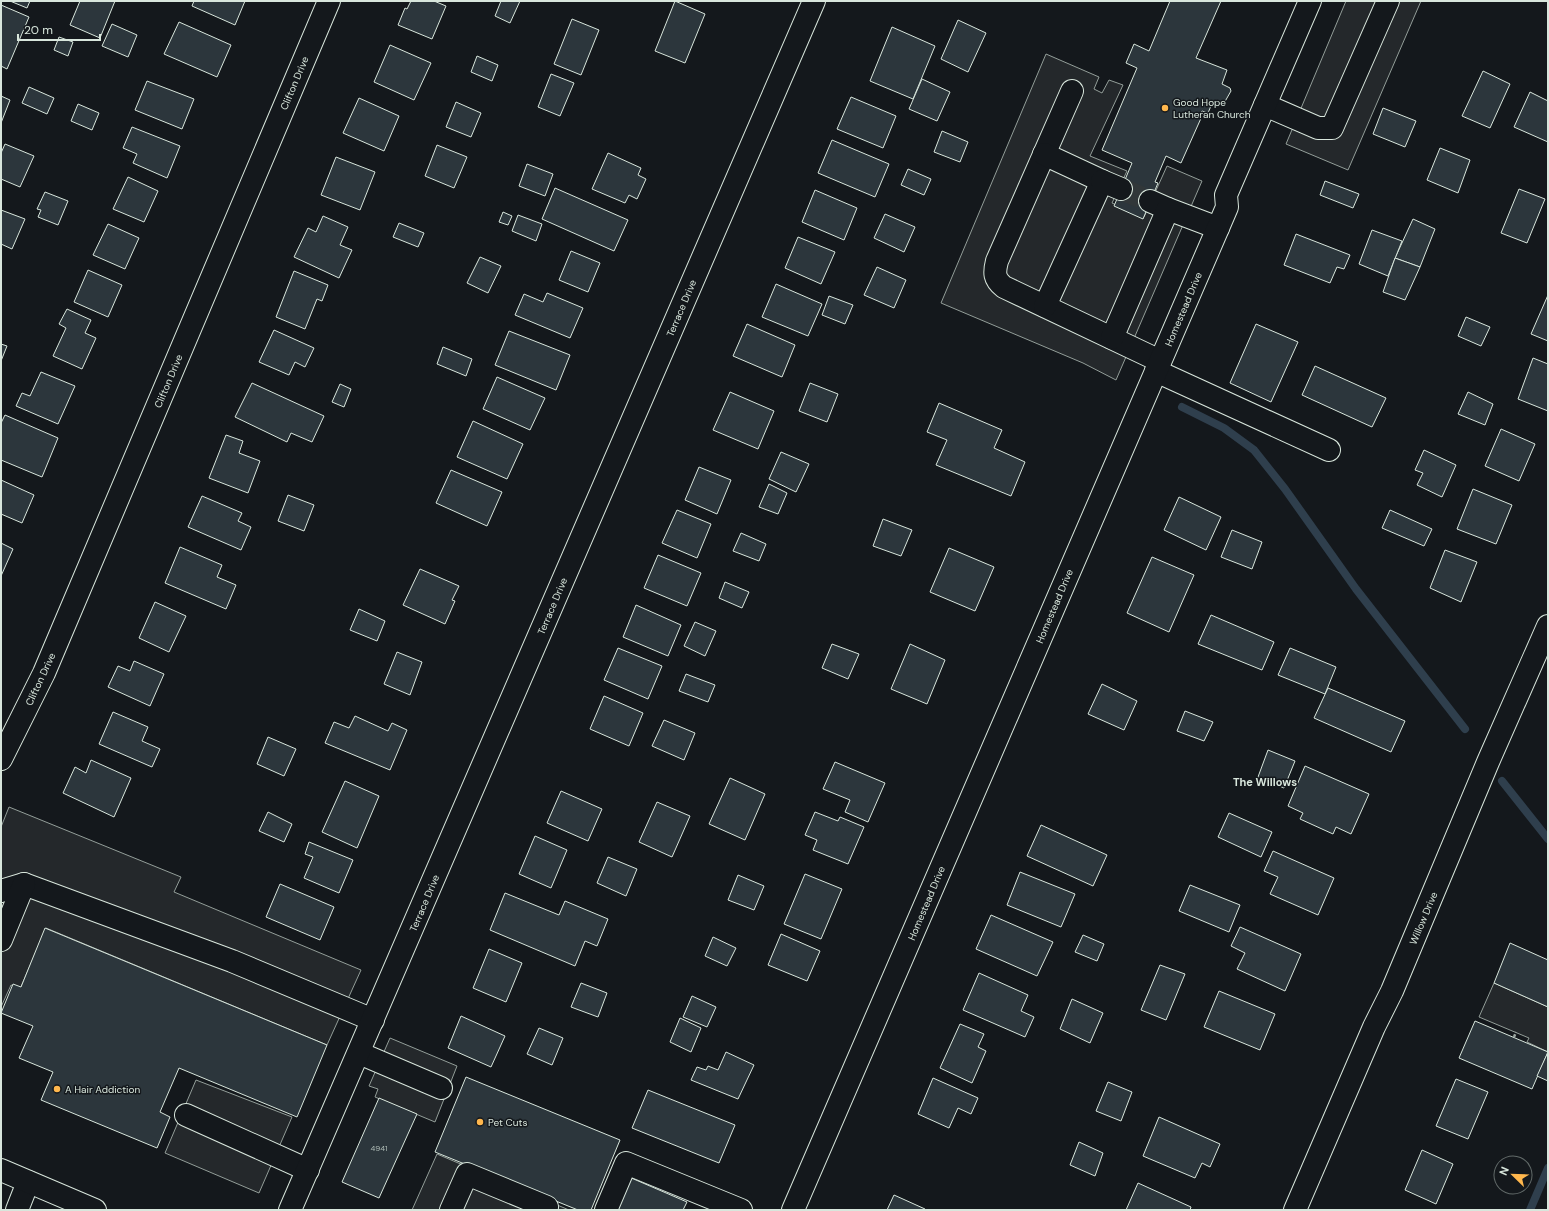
<svg xmlns="http://www.w3.org/2000/svg" width="1549" height="1211" viewBox="0 0 1549 1211" font-family="'DM Sans',sans-serif">
<rect width="100%" height="100%" fill="#14181c"/>
<g fill="#24282b" stroke="#939e99">
<path d="M 1346,1 L 1421,1 L 1348,170 L 1286,144 Z"/>
<path d="M 1046,54 L 1099,77 L 1094,89 L 1102,93 L 1109,80 L 1123,85 L 1090,156 L 1127,171 L 1112,203 L 1144,217 L 1167,166 L 1202,181 L 1116,380 L 1083,363 L 941,303 Z"/>
<path d="M 9,807 L 181,877 L 174,892 L 361,970 L 327,1045 L 46,928 L 20,989 L 11,985 L 1,1007 L 1,827 Z"/>
<path d="M 1494,983 L 1548,1007 L 1548,1052 L 1527,1042 L 1529,1038 L 1479,1017 Z"/>
<path d="M 390,1038 L 457,1066 L 435,1122 L 375,1097 L 378,1089 L 369,1086 Z"/>
<path d="M 196,1080 L 292,1117 L 259,1193 L 165,1153 Z"/>
<path d="M 437,1154 L 569,1210 L 412,1210 Z"/>
</g>
<g fill="none" stroke-linecap="round" stroke-linejoin="round">
<g stroke="#2f3f4d" stroke-width="8">
<path d="M 1182,407 L 1224,428 L 1254,450 L 1285,489 L 1356,589 L 1465,729"/>
<path d="M 1502,781 L 1548,839"/>
<path d="M 1530,1210 L 1548,1168"/>
</g>
</g>
<g fill="#2c363c" stroke="#d8e6dc">
<path d="M 10,1 L 30,1 L 27,8 Z"/>
<path d="M 80,1 L 115,1 L 100,38 L 70,25 Z"/>
<path d="M 194,1 L 245,1 L 235,25 L 192,6 Z"/>
<path d="M 411,1 L 434,1 L 446,6 L 432,39 L 398,25 L 405,8 L 407,9 Z"/>
<path d="M 501,1 L 520,1 L 510,23 L 495,16 Z"/>
<path d="M 675,1 L 705,14 L 685,63 L 655,51 Z"/>
<path d="M 1170,1 L 1221,1 L 1196,58 L 1227,70 L 1222,84 L 1230,88 L 1231,91 L 1223,105 L 1213,101 L 1208,113 L 1202,111 L 1200,115 L 1202,116 L 1181,163 L 1166,156 L 1155,182 L 1158,183 L 1143,219 L 1114,206 L 1132,163 L 1102,150 L 1137,68 L 1126,63 L 1134,44 L 1149,51 Z"/>
<path d="M 1,5 L 29,17 L 7,69 L 1,66 Z"/>
<path d="M 572,19 L 599,30 L 581,75 L 554,64 Z"/>
<path d="M 958,20 L 986,33 L 968,72 L 941,59 Z"/>
<path d="M 179,22 L 231,45 L 217,77 L 164,54 Z"/>
<path d="M 112,24 L 137,35 L 128,57 L 102,46 Z"/>
<path d="M 892,27 L 935,46 L 913,99 L 870,81 Z"/>
<path d="M 59,37 L 73,42 L 68,56 L 54,50 Z"/>
<path d="M 390,45 L 431,63 L 414,100 L 374,82 Z"/>
<path d="M 477,56 L 498,65 L 492,81 L 471,72 Z"/>
<path d="M 1483,71 L 1510,84 L 1490,128 L 1462,116 Z"/>
<path d="M 551,74 L 574,83 L 560,116 L 538,107 Z"/>
<path d="M 922,79 L 950,92 L 937,121 L 909,109 Z"/>
<path d="M 147,81 L 194,99 L 182,129 L 135,110 Z"/>
<path d="M 29,87 L 54,98 L 47,114 L 22,103 Z"/>
<path d="M 1530,92 L 1548,101 L 1548,142 L 1514,127 Z"/>
<path d="M 1,96 L 10,100 L 1,123 Z"/>
<path d="M 851,97 L 896,116 L 883,148 L 837,129 Z"/>
<path d="M 359,98 L 399,116 L 384,151 L 343,133 Z"/>
<path d="M 456,102 L 481,113 L 471,137 L 446,127 Z"/>
<path d="M 78,104 L 99,113 L 92,130 L 71,121 Z"/>
<path d="M 1383,108 L 1416,121 L 1405,147 L 1373,134 Z"/>
<path d="M 132,127 L 180,146 L 167,178 L 133,163 L 137,154 L 123,148 Z"/>
<path d="M 942,131 L 968,142 L 960,162 L 934,152 Z"/>
<path d="M 832,140 L 889,164 L 875,197 L 818,173 Z"/>
<path d="M 5,144 L 34,156 L 20,187 L 1,179 L 1,153 Z"/>
<path d="M 437,145 L 467,157 L 454,188 L 425,176 Z"/>
<path d="M 1440,148 L 1470,160 L 1458,193 L 1427,180 Z"/>
<path d="M 608,153 L 641,168 L 638,175 L 646,179 L 637,199 L 629,195 L 625,203 L 592,189 Z"/>
<path d="M 336,157 L 375,172 L 360,210 L 321,195 Z"/>
<path d="M 527,164 L 553,174 L 545,196 L 519,186 Z"/>
<path d="M 908,169 L 931,179 L 924,195 L 901,185 Z"/>
<path d="M 128,177 L 158,191 L 144,222 L 113,209 Z"/>
<path d="M 1325,181 L 1359,194 L 1353,208 L 1320,195 Z"/>
<path d="M 555,188 L 628,220 L 614,251 L 542,219 Z"/>
<path d="M 1519,189 L 1545,199 L 1527,243 L 1501,233 Z"/>
<path d="M 815,190 L 857,208 L 844,240 L 802,222 Z"/>
<path d="M 45,192 L 68,201 L 58,225 L 38,217 L 41,210 L 37,209 Z"/>
<path d="M 1,210 L 25,219 L 12,249 L 1,244 Z"/>
<path d="M 503,212 L 512,216 L 508,225 L 499,222 Z"/>
<path d="M 885,214 L 915,227 L 904,252 L 874,238 Z"/>
<path d="M 518,215 L 542,224 L 536,241 L 512,231 Z"/>
<path d="M 323,216 L 348,227 L 340,245 L 352,250 L 339,278 L 294,257 L 308,228 L 316,232 Z"/>
<path d="M 1413,219 L 1435,229 L 1420,267 L 1395,258 Z"/>
<path d="M 399,223 L 424,233 L 418,247 L 393,237 Z"/>
<path d="M 108,224 L 139,238 L 125,269 L 93,255 Z"/>
<path d="M 1372,230 L 1402,241 L 1388,276 L 1359,264 Z"/>
<path d="M 1296,234 L 1350,255 L 1344,269 L 1337,267 L 1330,283 L 1284,265 Z"/>
<path d="M 798,237 L 835,252 L 821,284 L 785,268 Z"/>
<path d="M 571,251 L 600,263 L 588,292 L 559,280 Z"/>
<path d="M 480,257 L 501,266 L 488,293 L 467,283 Z"/>
<path d="M 1395,258 L 1420,267 L 1405,300 L 1383,292 Z"/>
<path d="M 877,267 L 906,280 L 894,308 L 864,295 Z"/>
<path d="M 88,270 L 122,285 L 108,317 L 74,302 Z"/>
<path d="M 294,271 L 328,285 L 322,301 L 317,299 L 305,329 L 276,317 Z"/>
<path d="M 776,284 L 822,304 L 808,336 L 762,317 Z"/>
<path d="M 547,293 L 583,308 L 570,338 L 515,315 L 524,294 L 543,302 Z"/>
<path d="M 1548,295 L 1548,341 L 1531,334 Z"/>
<path d="M 829,296 L 853,305 L 845,324 L 822,315 Z"/>
<path d="M 67,309 L 91,320 L 85,333 L 96,338 L 82,369 L 53,356 L 66,328 L 59,324 Z"/>
<path d="M 1466,317 L 1490,327 L 1481,346 L 1458,336 Z"/>
<path d="M 747,324 L 795,345 L 782,377 L 733,356 Z"/>
<path d="M 1256,324 L 1298,342 L 1271,402 L 1230,383 Z"/>
<path d="M 274,330 L 314,348 L 305,367 L 295,362 L 289,375 L 259,362 Z"/>
<path d="M 509,331 L 570,355 L 556,390 L 495,365 Z"/>
<path d="M 1,344 L 7,346 L 1,361 Z"/>
<path d="M 443,347 L 472,359 L 466,376 L 437,364 Z"/>
<path d="M 1533,358 L 1548,364 L 1548,411 L 1518,399 Z"/>
<path d="M 1315,366 L 1386,398 L 1372,427 L 1302,395 Z"/>
<path d="M 41,372 L 75,386 L 58,424 L 16,406 L 22,393 L 30,396 Z"/>
<path d="M 497,377 L 545,398 L 530,430 L 483,409 Z"/>
<path d="M 252,383 L 324,416 L 312,442 L 291,433 L 287,442 L 235,417 Z"/>
<path d="M 810,383 L 838,394 L 827,422 L 799,411 Z"/>
<path d="M 340,384 L 351,389 L 344,407 L 332,402 Z"/>
<path d="M 730,392 L 774,411 L 758,449 L 713,430 Z"/>
<path d="M 1468,392 L 1493,404 L 1485,425 L 1458,414 Z"/>
<path d="M 939,403 L 1002,430 L 994,448 L 1025,462 L 1011,496 L 936,465 L 947,440 L 927,432 Z"/>
<path d="M 5,415 L 58,438 L 42,477 L 1,460 L 1,423 Z"/>
<path d="M 473,421 L 523,444 L 507,479 L 457,457 Z"/>
<path d="M 1501,429 L 1535,444 L 1519,481 L 1485,466 Z"/>
<path d="M 226,435 L 243,441 L 239,453 L 260,461 L 248,493 L 209,478 Z"/>
<path d="M 1424,450 L 1456,465 L 1442,497 L 1417,485 L 1423,473 L 1415,470 Z"/>
<path d="M 781,452 L 809,464 L 796,492 L 769,479 Z"/>
<path d="M 699,467 L 731,480 L 717,514 L 685,500 Z"/>
<path d="M 451,470 L 502,492 L 487,526 L 436,503 Z"/>
<path d="M 1,480 L 34,495 L 22,523 L 1,514 Z"/>
<path d="M 769,484 L 787,493 L 778,514 L 759,507 Z"/>
<path d="M 1473,489 L 1512,505 L 1496,544 L 1457,529 Z"/>
<path d="M 288,495 L 314,505 L 304,531 L 278,521 Z"/>
<path d="M 202,496 L 242,513 L 238,521 L 251,527 L 241,550 L 188,527 Z"/>
<path d="M 1179,497 L 1221,517 L 1206,550 L 1164,530 Z"/>
<path d="M 677,510 L 711,524 L 697,558 L 662,543 Z"/>
<path d="M 1390,510 L 1432,529 L 1424,546 L 1382,528 Z"/>
<path d="M 883,519 L 912,530 L 901,556 L 873,546 Z"/>
<path d="M 1232,530 L 1262,542 L 1252,569 L 1221,557 Z"/>
<path d="M 741,533 L 766,544 L 759,561 L 733,551 Z"/>
<path d="M 1,543 L 13,549 L 1,576 Z"/>
<path d="M 180,547 L 222,565 L 217,577 L 236,585 L 226,609 L 165,583 Z"/>
<path d="M 949,548 L 994,567 L 975,611 L 930,592 Z"/>
<path d="M 1445,550 L 1477,562 L 1461,602 L 1430,588 Z"/>
<path d="M 658,555 L 701,573 L 687,606 L 644,588 Z"/>
<path d="M 1152,557 L 1194,575 L 1169,632 L 1127,613 Z"/>
<path d="M 420,569 L 459,586 L 452,600 L 455,601 L 445,624 L 403,605 Z"/>
<path d="M 725,582 L 749,592 L 742,608 L 719,598 Z"/>
<path d="M 155,602 L 186,616 L 169,652 L 139,638 Z"/>
<path d="M 636,605 L 681,625 L 668,656 L 623,637 Z"/>
<path d="M 359,609 L 385,621 L 377,641 L 350,630 Z"/>
<path d="M 1211,615 L 1274,642 L 1262,670 L 1198,644 Z"/>
<path d="M 695,622 L 716,631 L 705,656 L 684,646 Z"/>
<path d="M 832,644 L 859,654 L 848,679 L 822,668 Z"/>
<path d="M 910,644 L 945,660 L 927,704 L 891,689 Z"/>
<path d="M 618,648 L 662,666 L 648,699 L 604,680 Z"/>
<path d="M 1290,648 L 1336,667 L 1325,694 L 1278,675 Z"/>
<path d="M 397,652 L 422,662 L 410,695 L 384,684 Z"/>
<path d="M 134,661 L 164,674 L 150,706 L 108,687 L 118,666 L 130,671 Z"/>
<path d="M 686,674 L 715,685 L 708,702 L 679,691 Z"/>
<path d="M 1102,684 L 1137,701 L 1124,730 L 1088,714 Z"/>
<path d="M 1328,688 L 1405,721 L 1391,752 L 1314,718 Z"/>
<path d="M 604,696 L 643,713 L 629,746 L 590,729 Z"/>
<path d="M 1185,711 L 1213,722 L 1204,741 L 1177,731 Z"/>
<path d="M 113,712 L 148,727 L 142,741 L 160,749 L 152,767 L 99,744 Z"/>
<path d="M 355,716 L 388,731 L 392,723 L 407,730 L 390,770 L 325,743 L 334,722 L 349,728 Z"/>
<path d="M 664,720 L 695,733 L 684,760 L 652,746 Z"/>
<path d="M 268,737 L 296,749 L 284,776 L 257,764 Z"/>
<path d="M 1268,750 L 1295,761 L 1284,788 L 1258,777 Z"/>
<path d="M 91,760 L 131,778 L 114,817 L 63,793 L 75,767 L 86,773 Z"/>
<path d="M 835,762 L 885,783 L 868,822 L 845,812 L 850,800 L 823,789 Z"/>
<path d="M 1305,766 L 1369,794 L 1351,834 L 1336,827 L 1333,834 L 1300,819 L 1303,813 L 1288,806 Z"/>
<path d="M 730,778 L 765,794 L 745,840 L 709,824 Z"/>
<path d="M 345,781 L 379,796 L 357,848 L 322,832 Z"/>
<path d="M 561,791 L 602,809 L 588,841 L 547,823 Z"/>
<path d="M 657,802 L 690,816 L 672,857 L 639,842 Z"/>
<path d="M 268,812 L 292,824 L 284,842 L 259,831 Z"/>
<path d="M 815,812 L 838,821 L 840,817 L 864,827 L 848,864 L 813,850 L 817,840 L 805,835 Z"/>
<path d="M 1229,813 L 1272,832 L 1261,857 L 1218,837 Z"/>
<path d="M 1041,825 L 1107,855 L 1093,886 L 1027,856 Z"/>
<path d="M 535,836 L 567,850 L 551,888 L 519,874 Z"/>
<path d="M 309,842 L 353,860 L 339,893 L 304,878 L 313,857 L 305,854 Z"/>
<path d="M 1273,851 L 1334,878 L 1318,915 L 1270,894 L 1278,877 L 1264,871 Z"/>
<path d="M 608,857 L 637,869 L 626,896 L 597,883 Z"/>
<path d="M 1020,872 L 1075,894 L 1061,927 L 1007,905 Z"/>
<path d="M 805,874 L 842,889 L 821,939 L 784,924 Z"/>
<path d="M 738,875 L 764,886 L 754,910 L 728,900 Z"/>
<path d="M 280,884 L 334,907 L 320,940 L 266,917 Z"/>
<path d="M 1190,885 L 1240,905 L 1229,932 L 1179,911 Z"/>
<path d="M 505,893 L 559,915 L 565,901 L 608,919 L 597,946 L 585,941 L 575,966 L 490,930 Z"/>
<path d="M 991,915 L 1053,942 L 1037,976 L 976,949 Z"/>
<path d="M 1240,927 L 1301,954 L 1285,991 L 1237,969 L 1245,953 L 1231,946 Z"/>
<path d="M 45,928 L 327,1045 L 297,1117 L 179,1068 L 160,1112 L 170,1117 L 157,1148 L 41,1100 L 53,1072 L 19,1058 L 33,1026 L 1,1013 L 13,984 L 21,987 Z"/>
<path d="M 781,934 L 820,951 L 807,981 L 768,965 Z"/>
<path d="M 1083,935 L 1104,944 L 1097,961 L 1075,952 Z"/>
<path d="M 713,937 L 736,948 L 727,966 L 705,956 Z"/>
<path d="M 1510,943 L 1548,960 L 1548,1007 L 1494,983 Z"/>
<path d="M 489,949 L 522,963 L 506,1002 L 473,988 Z"/>
<path d="M 1160,965 L 1185,974 L 1166,1020 L 1141,1010 Z"/>
<path d="M 979,973 L 1028,995 L 1021,1011 L 1034,1017 L 1025,1037 L 963,1010 Z"/>
<path d="M 581,983 L 607,993 L 598,1017 L 571,1007 Z"/>
<path d="M 1219,991 L 1275,1014 L 1260,1050 L 1204,1027 Z"/>
<path d="M 692,996 L 716,1007 L 707,1027 L 683,1017 Z"/>
<path d="M 1072,999 L 1103,1013 L 1090,1043 L 1060,1029 Z"/>
<path d="M 461,1016 L 505,1036 L 491,1067 L 448,1048 Z"/>
<path d="M 680,1018 L 701,1028 L 691,1052 L 670,1042 Z"/>
<path d="M 1475,1021 L 1548,1052 L 1532,1089 L 1459,1058 Z"/>
<path d="M 960,1024 L 984,1034 L 978,1047 L 986,1051 L 972,1083 L 940,1068 Z"/>
<path d="M 539,1028 L 563,1038 L 552,1065 L 527,1054 Z"/>
<path d="M 726,1052 L 754,1065 L 738,1099 L 691,1080 L 697,1067 L 706,1070 L 708,1066 L 718,1070 Z"/>
<path d="M 1548,1052 L 1548,1081 L 1537,1076 Z"/>
<path d="M 466,1077 L 620,1140 L 591,1210 L 578,1210 L 435,1152 Z"/>
<path d="M 933,1078 L 978,1098 L 971,1114 L 958,1108 L 949,1128 L 918,1114 Z"/>
<path d="M 1456,1079 L 1488,1092 L 1468,1139 L 1436,1126 Z"/>
<path d="M 1108,1082 L 1132,1092 L 1121,1121 L 1096,1111 Z"/>
<path d="M 648,1090 L 735,1125 L 719,1163 L 632,1128 Z"/>
<path d="M 379,1098 L 417,1114 L 379,1198 L 342,1182 Z"/>
<path d="M 1159,1117 L 1220,1144 L 1210,1167 L 1202,1163 L 1195,1178 L 1143,1156 Z"/>
<path d="M 1079,1142 L 1103,1153 L 1095,1176 L 1070,1165 Z"/>
<path d="M 1422,1150 L 1453,1164 L 1436,1204 L 1405,1190 Z"/>
<path d="M 629,1177 L 687,1202 L 683,1210 L 614,1210 Z"/>
<path d="M 1138,1183 L 1191,1207 L 1190,1210 L 1126,1210 Z"/>
<path d="M 894,1195 L 925,1209 L 925,1210 L 887,1210 Z"/>
</g>
<g fill="none" stroke-linecap="round" stroke-linejoin="round">
<path stroke="#313739" stroke-width="22" stroke-dasharray="22 11" stroke-linecap="butt" d="M 1121,189 L 1150,201"/>
<g stroke="#d8e6dc" stroke-width="24">
<g id="minor">
<path d="M 1072,91 L 997,261 C 994,273 994,279 1004,287 L 1160,361"/>
<path d="M 1265,105 L 1318,128 L 1332,128 L 1388,1"/>
<path d="M 1044,154 L 1102,181 L 1045,306"/>
<path d="M 1102,181 L 1121,189"/>
<path d="M 1150,201 L 1168,209"/>
<path d="M 1112,338 L 1168,209 L 1218,228"/>
<path d="M 1156,371 L 1329,450"/>
<path d="M 1,759 L 44,673 L 329,1"/>
<path d="M 1,891 L 24,884 L 232,961 L 373,1020"/>
<path d="M 1,940 L 24,884"/>
<path d="M 359,1053 L 441,1088"/>
<path d="M 186,1115 L 308,1170"/>
<path d="M 17,1210 L 28,1182"/>
<path d="M 290,1210 L 814,1"/>
<path d="M 451,1210 L 467,1174 L 547,1207 L 546,1210"/>
<path d="M 606,1210 L 626,1163 L 741,1210"/>
<path d="M 793,1210 L 1218,228 L 1227,207 L 1226,195 L 1310,1"/>
<path d="M 1295,1210 L 1374,1027 L 1392,991 L 1488,762 L 1548,626"/>
</g>
</g>
<g stroke="#d8e6dc" stroke-width="24">
<path id="major" d="M 1,1170 L 95,1210"/>
</g>
<path stroke="#9da8a2" stroke-width="2.5" stroke-dasharray="3 2" stroke-linecap="butt" d="M 1514,1037 L 1516,1032"/>
<use href="#minor" stroke="#14181c" stroke-width="22"/>
<use href="#major" stroke="#14181c" stroke-width="22"/>
</g>
<g fill="#ffb74d" stroke="#14181c" stroke-width="1.5">
<circle cx="1165" cy="108" r="4"/>
<circle cx="57" cy="1089" r="4"/>
<circle cx="480" cy="1122" r="4"/>
</g>
<g text-anchor="middle" stroke-width="3" stroke-linejoin="round" paint-order="stroke">
<g font-size="8" fill="#adbab4">
<text x="379" y="1151">4941</text>
</g>
<g font-size="10" fill="#d8e6dc" stroke="#14181c">
<text transform="translate(294 83) rotate(-67)" y="4">Clifton Drive</text>
<text transform="translate(681 308) rotate(-67)" y="4">Terrace Drive</text>
<text transform="translate(1183 309) rotate(-67)" y="4">Homestead Drive</text>
<text transform="translate(168 381) rotate(-67)" y="4">Clifton Drive</text>
<text transform="translate(552 606) rotate(-67)" y="4">Terrace Drive</text>
<text transform="translate(1054 606) rotate(-67)" y="4">Homestead Drive</text>
<text transform="translate(40 679) rotate(-65)" y="4">Clifton Drive</text>
<text transform="translate(424 903) rotate(-67)" y="4">Terrace Drive</text>
<text transform="translate(926 903) rotate(-67)" y="4">Homestead Drive</text>
<text transform="translate(1423 918) rotate(-67)" y="4">Willow Drive</text>
</g>
<g font-size="10" fill="#d8e6dc" stroke="#14181c" text-anchor="start">
<text x="1173" y="106">Good Hope<tspan x="1173" dy="12">Lutheran Church</tspan></text>
<text x="65" y="1093">A Hair Addiction</text>
<text x="488" y="1126">Pet Cuts</text>
</g>
<g font-size="11" font-weight="bold" fill="#d8e6dc" stroke="#14181c">
<text x="1265" y="786">The Willows</text>
</g>
</g>
<rect width="1549" height="1211" fill="none" stroke="#d8e6dc" stroke-width="4"/>
<g transform="translate(1513 1175) rotate(293)"><circle r="19" fill="#14181c" stroke="#626a69"/>
<path d="M0-3L7 15L0 10L-7 15Z" fill="#ffb74d"/>
<text y="-6" font-size="11" font-weight="bold" text-anchor="middle" fill="#d8e6dc">N</text>
</g>
<path d="M18 34v6h82v-6" fill="none" stroke="#d8e6dc" stroke-width="2"/>
<text x="24" y="34" font-size="12" fill="#d8e6dc" stroke="#14181c" stroke-width="3" paint-order="stroke">20 m</text>
</svg>
